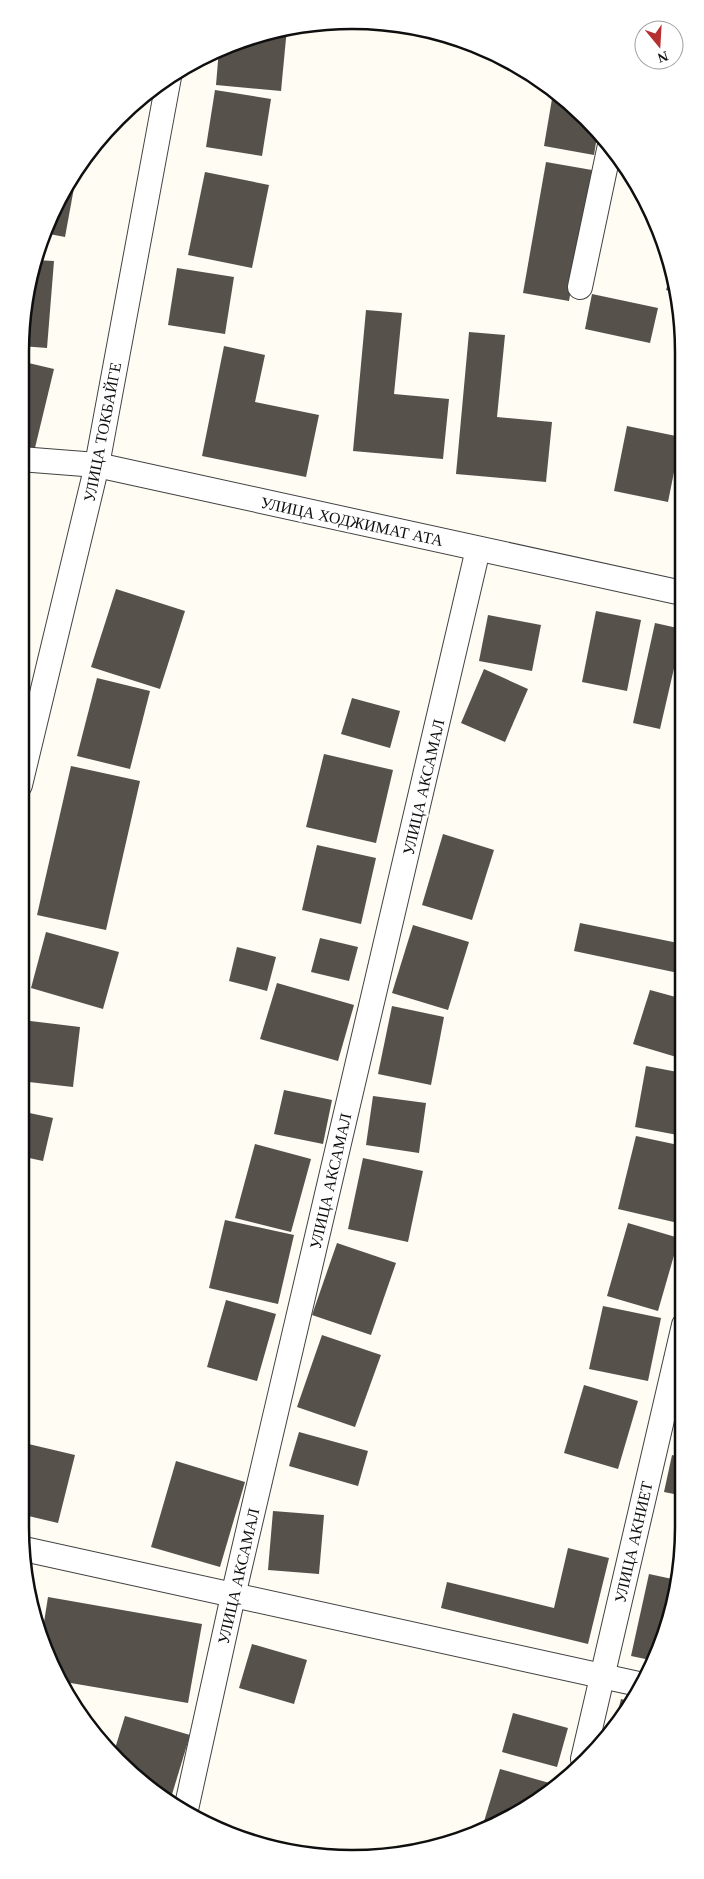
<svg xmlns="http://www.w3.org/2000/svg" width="704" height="1879" viewBox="0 0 704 1879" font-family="'Times New Roman',serif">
<rect width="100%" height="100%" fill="#fefcf3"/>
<g fill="#57514c">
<path d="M 287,28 L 281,91 L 216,85 L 219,49 L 246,38 Z"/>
<path d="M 215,90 L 271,99 L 262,156 L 206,147 Z"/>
<path d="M 553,93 L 598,130 L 594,155 L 544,146 Z"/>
<path d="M 546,162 L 592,170 L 569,301 L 523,293 Z"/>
<path d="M 78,166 L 65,237 L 44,233 L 54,205 Z"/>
<path d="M 205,172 L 269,185 L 252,268 L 188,255 Z"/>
<path d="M 34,260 L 54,261 L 47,348 L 21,346 L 31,266 Z"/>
<path d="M 177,268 L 234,277 L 225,334 L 168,325 Z"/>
<path d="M 671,274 L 676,293 L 666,290 Z"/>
<path d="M 592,294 L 658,308 L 650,343 L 585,329 Z"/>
<path d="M 366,310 L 402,313 L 394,394 L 449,399 L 443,459 L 353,451 Z"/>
<path d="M 469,332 L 505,335 L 497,417 L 552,422 L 546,482 L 456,474 Z"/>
<path d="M 224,346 L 265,355 L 255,402 L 319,415 L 306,477 L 202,456 Z"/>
<path d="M 20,361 L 54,369 L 34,452 L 20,449 Z"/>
<path d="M 627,426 L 681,437 L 668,502 L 614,491 Z"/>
<path d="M 116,589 L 185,611 L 160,689 L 91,667 Z"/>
<path d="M 596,611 L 641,620 L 627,691 L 582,682 Z"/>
<path d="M 488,615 L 541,625 L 532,671 L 479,661 Z"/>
<path d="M 655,623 L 682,629 L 682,665 L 675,664 L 660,729 L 633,723 Z"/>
<path d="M 484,669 L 528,689 L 505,742 L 461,723 Z"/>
<path d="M 97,678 L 150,691 L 130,769 L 77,756 Z"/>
<path d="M 352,698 L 400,711 L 390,748 L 341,734 Z"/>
<path d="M 324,754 L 393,770 L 376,843 L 306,827 Z"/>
<path d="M 71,766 L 140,781 L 106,930 L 37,915 Z"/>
<path d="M 443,834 L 494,850 L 472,920 L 422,905 Z"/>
<path d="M 317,845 L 376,858 L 361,924 L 302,910 Z"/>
<path d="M 580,923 L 683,944 L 683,974 L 574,951 Z"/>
<path d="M 413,925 L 469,942 L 448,1010 L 392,993 Z"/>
<path d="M 46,932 L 119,952 L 103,1009 L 31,988 Z"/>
<path d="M 320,938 L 358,947 L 349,981 L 311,972 Z"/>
<path d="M 237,947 L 276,957 L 267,991 L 229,981 Z"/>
<path d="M 277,983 L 354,1005 L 338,1061 L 260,1039 Z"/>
<path d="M 650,990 L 683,999 L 683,1059 L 633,1044 Z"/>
<path d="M 392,1006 L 444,1017 L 431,1085 L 378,1074 Z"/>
<path d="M 22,1020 L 80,1027 L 73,1087 L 20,1081 L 20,1038 Z"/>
<path d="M 646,1066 L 683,1073 L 683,1136 L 635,1127 Z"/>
<path d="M 284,1090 L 332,1100 L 323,1144 L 274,1134 Z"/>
<path d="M 373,1096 L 426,1103 L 419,1153 L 366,1145 Z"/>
<path d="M 20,1111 L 53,1118 L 43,1161 L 20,1156 Z"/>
<path d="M 636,1136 L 683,1146 L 683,1201 L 678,1223 L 618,1209 Z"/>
<path d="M 255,1144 L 311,1159 L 291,1232 L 235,1218 Z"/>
<path d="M 363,1158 L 423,1171 L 408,1242 L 348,1229 Z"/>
<path d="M 20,1198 L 27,1199 L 21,1249 L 20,1248 Z"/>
<path d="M 225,1220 L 294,1235 L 278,1304 L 209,1288 Z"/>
<path d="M 628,1223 L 679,1238 L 658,1311 L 607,1296 Z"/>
<path d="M 337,1243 L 396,1263 L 371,1335 L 312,1315 Z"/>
<path d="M 226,1300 L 276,1314 L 257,1381 L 207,1367 Z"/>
<path d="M 603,1306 L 661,1318 L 648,1381 L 589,1369 Z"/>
<path d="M 322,1335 L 381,1355 L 355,1427 L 297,1407 Z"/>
<path d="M 584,1385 L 638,1401 L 618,1469 L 564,1453 Z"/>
<path d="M 299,1432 L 368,1451 L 358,1486 L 289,1466 Z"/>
<path d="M 20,1442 L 75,1455 L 58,1523 L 20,1514 Z"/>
<path d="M 672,1455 L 684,1458 L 684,1496 L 664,1492 Z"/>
<path d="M 176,1461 L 245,1482 L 220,1567 L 151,1547 Z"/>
<path d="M 273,1511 L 324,1515 L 319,1574 L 268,1570 Z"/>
<path d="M 568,1548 L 609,1558 L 588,1644 L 441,1608 L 447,1582 L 554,1608 Z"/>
<path d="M 649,1574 L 677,1580 L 673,1613 L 655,1661 L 631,1656 Z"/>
<path d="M 48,1597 L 202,1624 L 188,1703 L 59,1681 L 41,1641 Z"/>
<path d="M 252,1644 L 307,1660 L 294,1704 L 239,1688 Z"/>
<path d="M 621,1699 L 632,1702 L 613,1731 Z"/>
<path d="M 513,1713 L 568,1728 L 557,1767 L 502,1752 Z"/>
<path d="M 125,1716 L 190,1735 L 170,1801 L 113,1755 Z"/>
<path d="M 500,1769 L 553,1784 L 552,1789 L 536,1803 L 486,1830 L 482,1828 Z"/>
</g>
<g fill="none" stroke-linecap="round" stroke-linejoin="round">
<g stroke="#424242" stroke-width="26">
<g id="minor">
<path d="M 580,287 L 610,145"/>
<path d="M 20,459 L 97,465 L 682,593"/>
<path d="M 20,785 L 97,465 L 169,77"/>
<path d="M 24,1549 L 643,1685"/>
<path d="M 583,1759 L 684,1325"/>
<path d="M 185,1814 L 233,1596 L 478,549"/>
</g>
</g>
<use href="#minor" stroke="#fff" stroke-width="24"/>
</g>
<g text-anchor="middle" stroke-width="5" stroke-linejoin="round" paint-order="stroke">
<g font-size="16" fill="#0f0f0f" stroke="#fff">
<text transform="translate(102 432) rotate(-79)" y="6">УЛИЦА ТОКБАЙГЕ</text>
<text transform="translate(352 521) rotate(12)" y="6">УЛИЦА ХОДЖИМАТ АТА</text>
<text transform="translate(423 787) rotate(-77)" y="6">УЛИЦА АКСАМАЛ</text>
<text transform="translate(330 1181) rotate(-77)" y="6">УЛИЦА АКСАМАЛ</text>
<text transform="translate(633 1542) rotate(-77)" y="6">УЛИЦА АКНИЕТ</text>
<text transform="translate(238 1576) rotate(-77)" y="6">УЛИЦА АКСАМАЛ</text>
</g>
</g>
<path d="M0 0H704V1879H0ZM352 29H352A323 323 0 0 1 675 352V1527A323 323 0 0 1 352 1850H352A323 323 0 0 1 29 1527V352A323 323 0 0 1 352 29Z" fill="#fff" fill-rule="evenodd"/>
<path fill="none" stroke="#0f0f0f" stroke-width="2.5" d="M352 29H352A323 323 0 0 1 675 352V1527A323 323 0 0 1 352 1850H352A323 323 0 0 1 29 1527V352A323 323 0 0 1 352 29Z"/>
<g transform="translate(659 45) rotate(162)"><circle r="24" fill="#ffffff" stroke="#9f9f9f"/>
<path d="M0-4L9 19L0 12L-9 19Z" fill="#b73031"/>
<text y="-8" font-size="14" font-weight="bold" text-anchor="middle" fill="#0f0f0f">N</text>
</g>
</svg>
